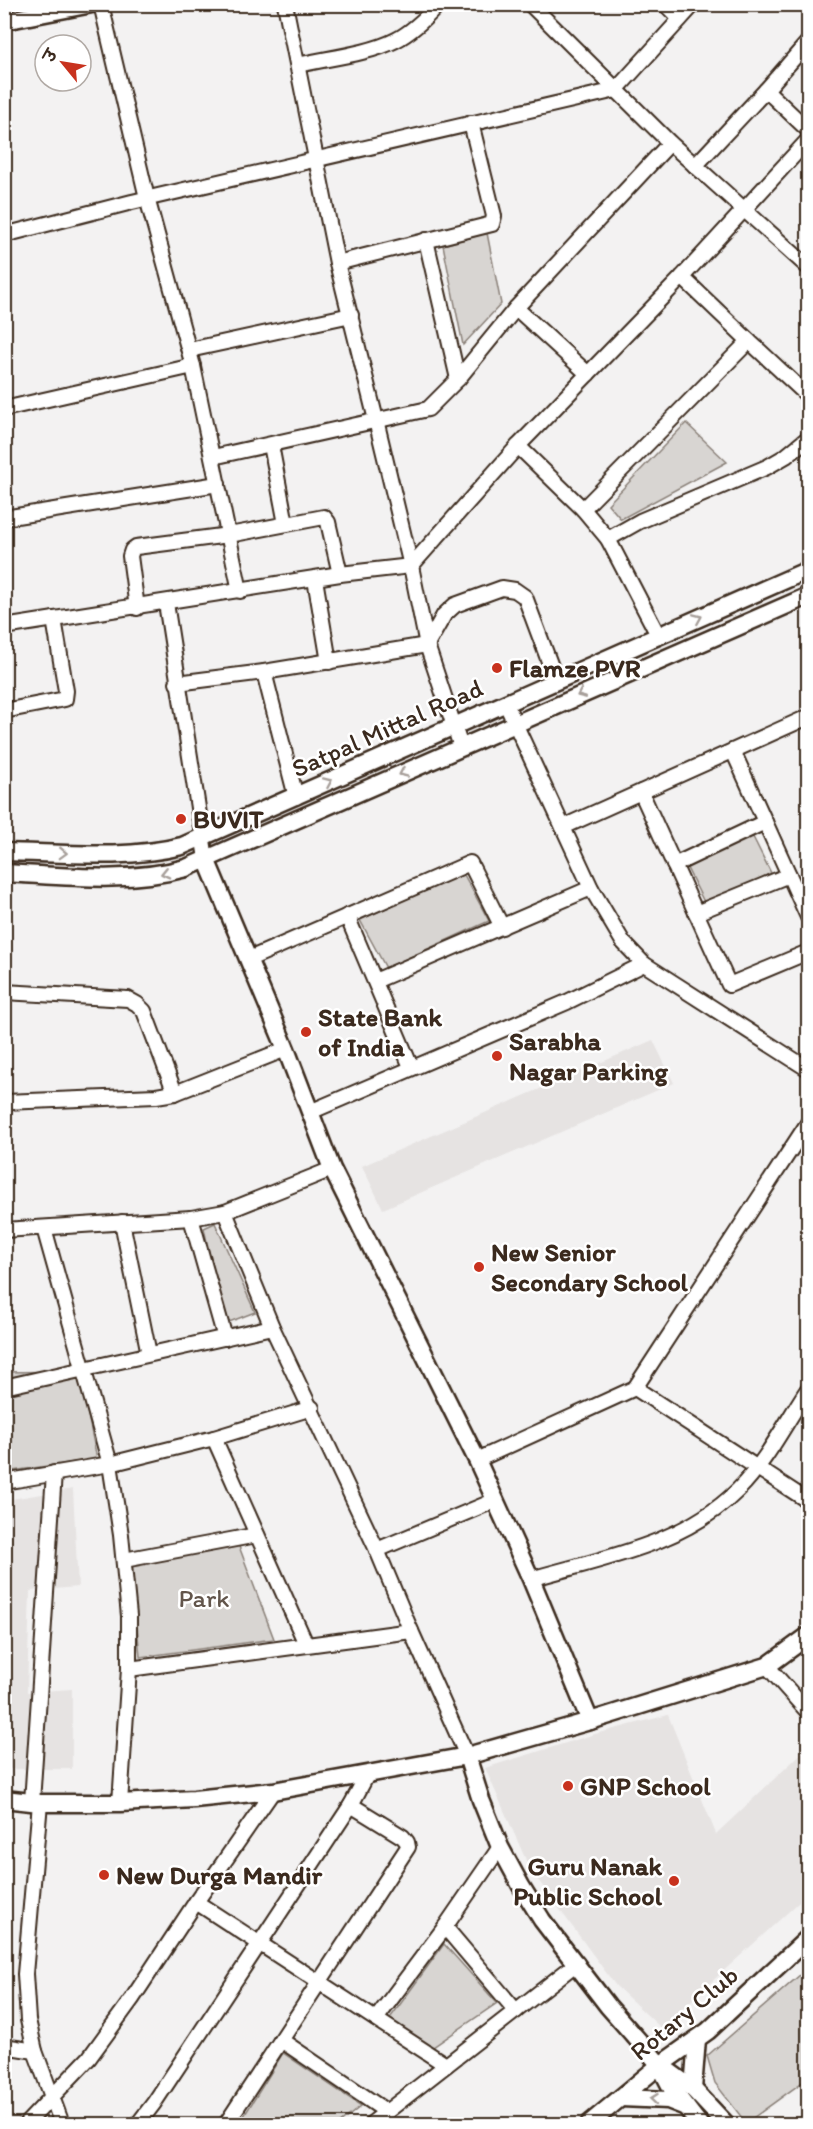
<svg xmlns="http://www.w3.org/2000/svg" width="813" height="2129" viewBox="0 0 813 2129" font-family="Itim,'Playpen Sans Deva',sans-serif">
<rect width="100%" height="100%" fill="#f3f2f2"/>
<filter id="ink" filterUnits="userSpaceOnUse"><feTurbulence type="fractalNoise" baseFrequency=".0167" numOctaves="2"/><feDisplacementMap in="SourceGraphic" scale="12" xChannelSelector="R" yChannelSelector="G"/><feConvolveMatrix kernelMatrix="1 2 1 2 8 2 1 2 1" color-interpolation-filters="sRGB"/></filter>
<g filter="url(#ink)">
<g fill="#e6e3e2">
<path d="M 653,1040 L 674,1083 L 383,1209 L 362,1166 Z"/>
<path d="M 73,1489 L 78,1587 L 30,1591 L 27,1692 L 72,1689 L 72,1769 L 5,1769 L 5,1500 Z"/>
<path d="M 668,1715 L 716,1834 L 808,1747 L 808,1894 L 661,2028 L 616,1986 L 530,1869 L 485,1768 L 595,1734 Z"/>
</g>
<g fill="#d8d5d2" stroke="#8a8078" stroke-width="1.5">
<path d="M 487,233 L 501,304 L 463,345 L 443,245 Z"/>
<path d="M 686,423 L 727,462 L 621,519 L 608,504 Z"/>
<path d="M 752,835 L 771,873 L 706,906 L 687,868 Z"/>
<path d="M 463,873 L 489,921 L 386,968 L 360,920 Z"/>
<path d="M 215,1223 L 255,1312 L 224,1324 L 204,1228 Z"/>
<path d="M 79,1371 L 97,1459 L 5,1472 L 4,1372 Z"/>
<path d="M 237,1541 L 274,1639 L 140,1657 L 131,1560 Z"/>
<path d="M 444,1944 L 497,2003 L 430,2049 L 388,2021 Z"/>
<path d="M 808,1968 L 808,2078 L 746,2123 L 715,2083 L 707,2056 Z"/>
<path d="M 283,2053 L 361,2106 L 339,2124 L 239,2124 Z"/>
</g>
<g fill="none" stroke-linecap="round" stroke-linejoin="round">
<g stroke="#3b2a1e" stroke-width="18">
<g id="minor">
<path d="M 101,4 L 147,198 L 193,366 L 240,591"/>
<path d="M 285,4 L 337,263 L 376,420 L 411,566 L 427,645 L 461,747"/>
<path d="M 530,4 L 670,143 L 808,267"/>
<path d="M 665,4 L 680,19"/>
<path d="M 298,65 C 328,58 369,54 396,40 C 412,32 427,17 439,4"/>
<path d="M 766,90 L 808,42"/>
<path d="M 695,166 L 766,90 L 808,130"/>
<path d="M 4,235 L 132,202 L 616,90 L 694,4"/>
<path d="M 426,240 L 458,379"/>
<path d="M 337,263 L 492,224 L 494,216 L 471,123"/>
<path d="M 682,277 L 749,341"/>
<path d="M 516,308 L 588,374"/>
<path d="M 189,350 L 351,315"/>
<path d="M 4,409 L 193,366"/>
<path d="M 271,445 L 286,524"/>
<path d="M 518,446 L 682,277 L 808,140"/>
<path d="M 213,457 L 428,409 L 458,379 L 516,308 L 670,143"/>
<path d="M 583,509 L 749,341 L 808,396"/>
<path d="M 4,518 L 218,484"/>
<path d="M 608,539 L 640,521 L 767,467 L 786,456 L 808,438"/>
<path d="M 315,579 L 329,662"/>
<path d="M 166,603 L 206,859"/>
<path d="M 137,608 L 130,556 L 132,550 L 136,547 L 229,535 L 324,517 L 328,522 L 340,574"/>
<path d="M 4,627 L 340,574 L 411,566 L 518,446 L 583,509 L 608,539 L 658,635"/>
<path d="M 264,672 L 296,797"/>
<path d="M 177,683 L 264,672 L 427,645 L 444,615 L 455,605 L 502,588 L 515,590 L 525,597 L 556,680"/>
<path d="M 506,704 L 591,888 L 623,942 L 644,964 L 808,1069"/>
<path d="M 4,711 L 65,699 L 66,691 L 54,619"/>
<path d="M 733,751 L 808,917"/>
<path d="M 641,792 L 729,985 L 808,952"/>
<path d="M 563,827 L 808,717"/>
<path d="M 674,865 L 765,822"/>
<path d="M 696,913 L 789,875"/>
<path d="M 347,916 L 411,1067"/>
<path d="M 249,959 L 470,863 L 502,927"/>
<path d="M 375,981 L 591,888"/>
<path d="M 4,992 L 128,999 L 137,1004 L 144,1011 L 175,1093"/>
<path d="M 4,1102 L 156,1096 L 175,1093 L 286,1049"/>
<path d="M 310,1112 L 567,1002 L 644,964"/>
<path d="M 332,1169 L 225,1212 L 272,1327 L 377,1550 L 411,1631 L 467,1756"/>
<path d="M 191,1218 L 225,1338"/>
<path d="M 122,1222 L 149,1354"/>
<path d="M 44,1228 L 110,1464 L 121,1535 L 129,1616 L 129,1669 L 120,1803"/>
<path d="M 4,1230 L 191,1218 L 225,1212"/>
<path d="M 4,1387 L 272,1327"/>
<path d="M 635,1388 L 808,1501"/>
<path d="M 477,1460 L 635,1388 L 808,1123"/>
<path d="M 4,1482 L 110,1464 L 214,1438"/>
<path d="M 377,1550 L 496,1500"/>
<path d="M 124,1560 L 257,1535"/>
<path d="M 531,1579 C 603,1558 683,1545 738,1490 C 766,1462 786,1422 808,1389"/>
<path d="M 306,1644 L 214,1438 L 312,1408"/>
<path d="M 767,1666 L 808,1712"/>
<path d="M 129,1669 L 411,1631"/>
<path d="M 32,1802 L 54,1473"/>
<path d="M 40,1803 L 25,1974 L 28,2020 L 35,2051 L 62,2124"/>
<path d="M 196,1902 L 446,2065"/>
<path d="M 445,1927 L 516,2011"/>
<path d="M 376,2019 L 445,1927 L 500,1847"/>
<path d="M 281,2040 L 387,2112"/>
<path d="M 4,2046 L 35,2051"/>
<path d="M 26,2124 L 89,2058 L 132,1999 L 196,1902 L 273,1791"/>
<path d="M 138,2124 L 154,2103 L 351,1805 L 367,1775"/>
<path d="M 226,2124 L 408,1847 L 407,1842 L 403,1837 L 351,1805"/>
<path d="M 371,2124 L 577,1963"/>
</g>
</g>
<g stroke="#3b2a1e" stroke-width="21">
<g id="tertiary">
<path d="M 4,21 L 92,4"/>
<path d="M 4,852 C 64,853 124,860 182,846 L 808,570"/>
<path d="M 206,859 L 286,1049 L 332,1169 L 477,1460 L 531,1579 L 590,1721"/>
<path d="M 4,873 C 65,876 127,884 186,868 L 808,596"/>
<path d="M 467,1756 L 481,1800 L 500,1847 L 521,1886 L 542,1920 L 608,2006 L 660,2065 L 693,2089 L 726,2124"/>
<path d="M 4,1799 L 40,1803 L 120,1803 L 194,1799 L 273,1791 L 467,1756 L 590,1721 L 767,1666 L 808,1636"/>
<path d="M 660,2066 L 672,2089 L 699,2124"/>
<path d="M 693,2089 L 697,2039"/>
<path d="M 621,2098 L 668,2100 L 686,2107"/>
<path d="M 589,2124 L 660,2065 L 708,2031 L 808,1938"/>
</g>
</g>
<use href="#minor" stroke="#fff" stroke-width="14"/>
<use href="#tertiary" stroke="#fff" stroke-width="16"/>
</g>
<defs><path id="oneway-chevron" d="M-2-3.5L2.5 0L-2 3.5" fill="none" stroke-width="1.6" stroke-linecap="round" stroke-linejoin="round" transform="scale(1.5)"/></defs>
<g stroke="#a79f9a">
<use href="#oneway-chevron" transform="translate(698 618) rotate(-23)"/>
<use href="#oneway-chevron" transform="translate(581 694) rotate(157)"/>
<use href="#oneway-chevron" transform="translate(403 773) rotate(156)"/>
<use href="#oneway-chevron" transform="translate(328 782) rotate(-24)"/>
<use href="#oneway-chevron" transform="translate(63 853) rotate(2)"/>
<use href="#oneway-chevron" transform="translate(165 873) rotate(167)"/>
<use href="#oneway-chevron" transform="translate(654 2099) rotate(-174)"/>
</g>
</g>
<g fill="#c8321e" stroke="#fff" stroke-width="2">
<circle cx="497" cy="668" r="6"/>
<circle cx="181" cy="819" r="6"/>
<circle cx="306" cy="1032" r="6"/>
<circle cx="497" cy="1056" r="6"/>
<circle cx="479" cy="1267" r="6"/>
<circle cx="568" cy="1786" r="6"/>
<circle cx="104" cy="1875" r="6"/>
<circle cx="674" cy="1881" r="6"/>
</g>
<g text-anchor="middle" stroke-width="5" stroke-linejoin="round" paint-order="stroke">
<g font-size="26" font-weight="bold" fill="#3b2a1e" stroke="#fff" text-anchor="start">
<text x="509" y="677">Flamze PVR</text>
<text x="193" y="828">BUVIT</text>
<text x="318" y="1026">State Bank<tspan x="318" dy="30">of India</tspan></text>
<text x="509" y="1050">Sarabha<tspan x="509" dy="30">Nagar Parking</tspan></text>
<text x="491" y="1261">New Senior<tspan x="491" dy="30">Secondary School</tspan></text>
<text x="580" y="1795">GNP School</text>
<text x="662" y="1875" text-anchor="end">Guru Nanak<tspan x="662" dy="30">Public School</tspan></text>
<text x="116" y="1884">New Durga Mandir</text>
</g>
<g font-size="26" fill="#3b2a1e" stroke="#fff">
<text transform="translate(387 728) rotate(-24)" y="9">Satpal Mittal Road</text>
<text transform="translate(684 2013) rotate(-40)" y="9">Rotary Club</text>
</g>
<g font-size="26" fill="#62554b" stroke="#fff">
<text x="204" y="1607">Park</text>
</g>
</g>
<rect width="813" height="2129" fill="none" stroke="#fff" stroke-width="24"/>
<rect x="12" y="12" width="789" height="2105" fill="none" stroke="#3b2a1e" stroke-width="2" filter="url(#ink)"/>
<g transform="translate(63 63) rotate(300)"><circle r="28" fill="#ffffff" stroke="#b1aaa5" stroke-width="1.5"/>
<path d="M0-4.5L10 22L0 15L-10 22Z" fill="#c8321e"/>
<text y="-9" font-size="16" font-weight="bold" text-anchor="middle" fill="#3b2a1e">उ</text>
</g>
</svg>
